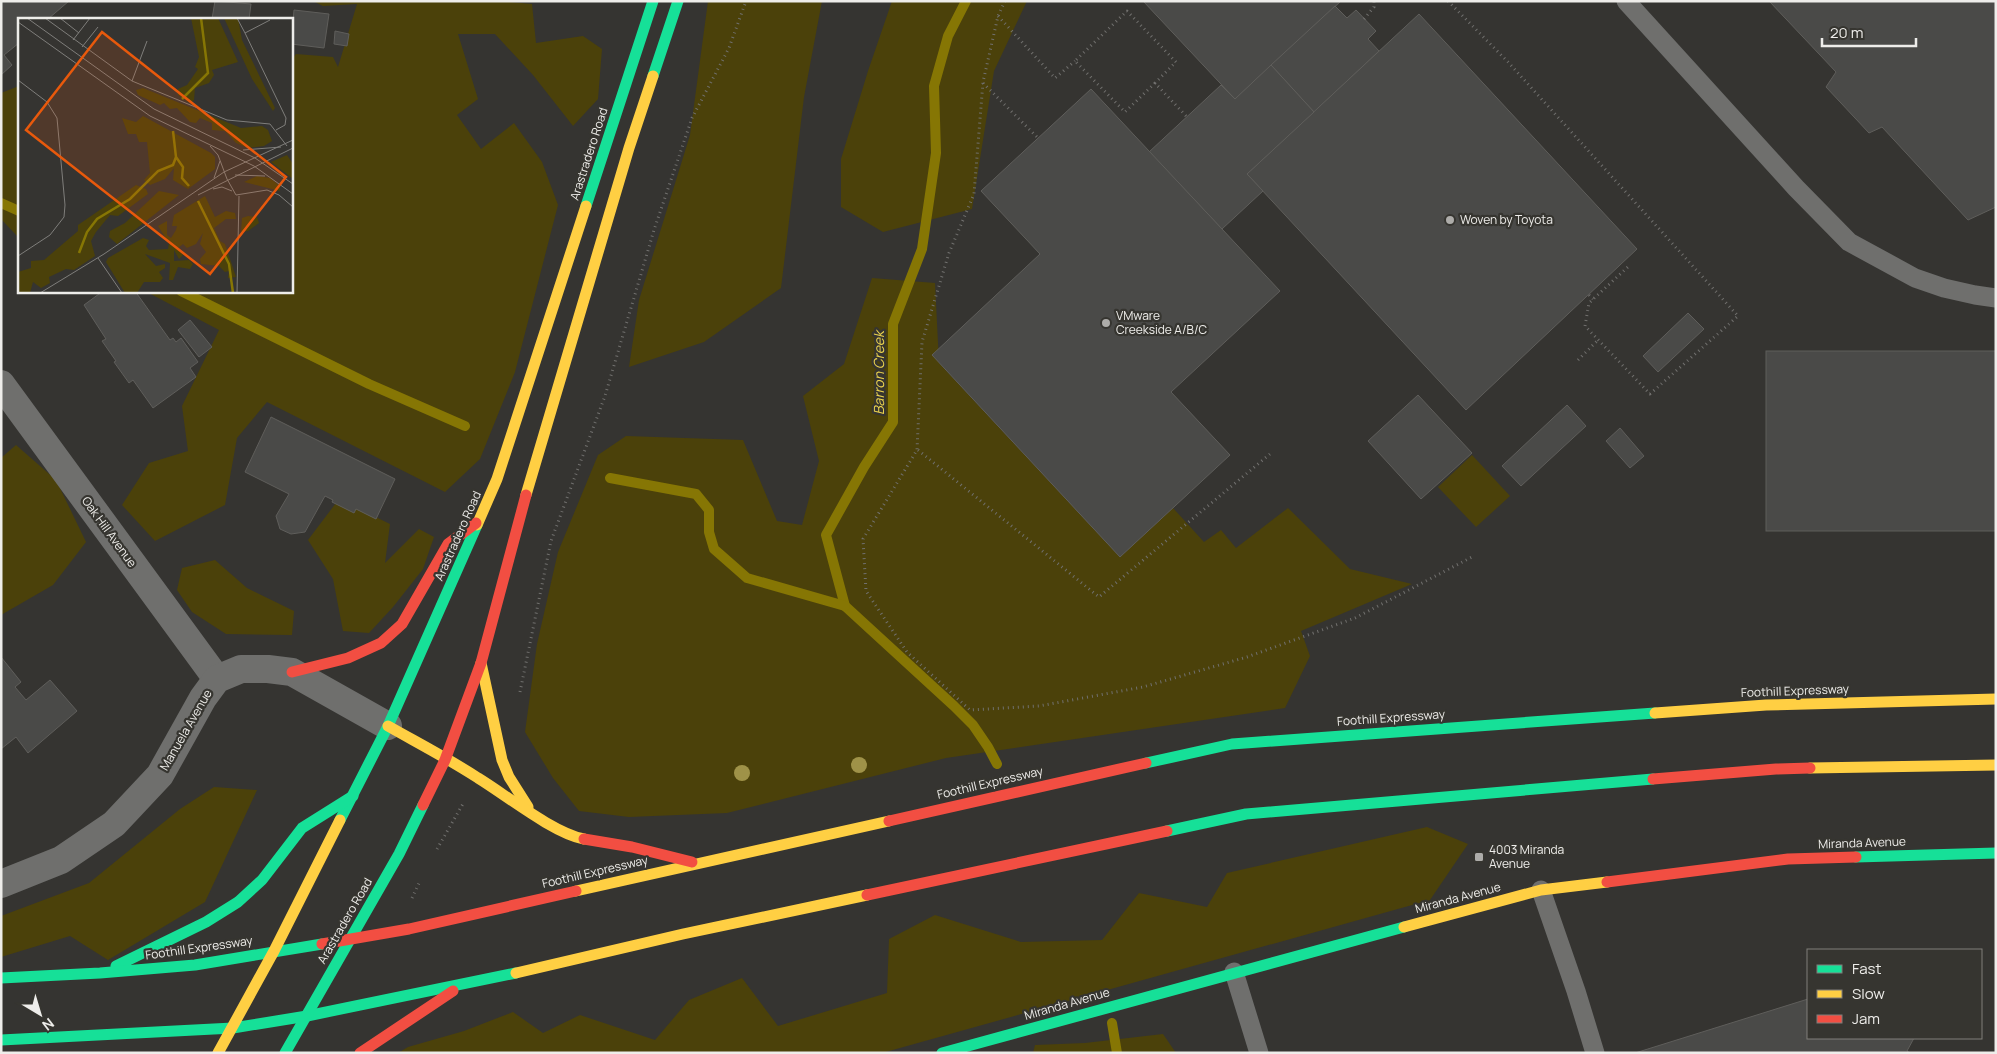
<svg xmlns="http://www.w3.org/2000/svg" width="1997" height="1054" viewBox="0 0 1997 1054" font-family="Manrope,sans-serif">
<rect width="100%" height="100%" fill="#353431"/>
<g fill="#4b410a">
<path d="M 313,1 L 501,1 L 532,4 L 536,43 L 583,36 L 602,49 L 598,99 L 573,126 L 533,75 L 495,34 L 458,34 L 478,99 L 457,115 L 481,149 L 514,123 L 542,162 L 558,205 L 515,372 L 480,459 L 445,492 L 267,402 L 237,438 L 225,505 L 155,541 L 122,505 L 149,463 L 188,451 L 182,406 L 219,330 L 145,291 L 291,291 L 291,60 L 296,54 L 333,57 L 338,67 L 357,4 L 323,6 Z"/>
<path d="M 708,1 L 822,1 L 804,97 L 781,288 L 704,342 L 629,367 L 639,300 L 690,135 Z"/>
<path d="M 892,1 L 1027,1 L 994,71 L 972,209 L 883,232 L 841,207 L 841,159 L 868,71 Z"/>
<path d="M 19,86 L 19,238 L 1,219 L 1,93 Z"/>
<path d="M 872,278 L 935,283 L 939,363 L 1120,557 L 1173,508 L 1204,542 L 1221,530 L 1236,548 L 1288,508 L 1350,569 L 1412,584 L 1301,631 L 1310,656 L 1285,708 L 946,758 L 727,813 L 629,817 L 579,811 L 553,778 L 525,732 L 537,644 L 558,552 L 598,455 L 626,436 L 743,440 L 777,521 L 802,525 L 819,461 L 803,396 L 844,364 Z"/>
<path d="M 16,445 L 56,480 L 86,542 L 53,585 L 1,615 L 1,458 Z"/>
<path d="M 1472,455 L 1510,496 L 1476,527 L 1438,487 Z"/>
<path d="M 339,499 L 390,524 L 385,563 L 419,529 L 434,537 L 423,569 L 393,607 L 369,633 L 343,631 L 333,579 L 308,540 Z"/>
<path d="M 215,560 L 247,588 L 294,611 L 292,635 L 226,634 L 192,612 L 177,590 L 182,568 Z"/>
<path d="M 214,787 L 257,790 L 205,902 L 108,960 L 70,936 L 1,957 L 1,916 L 89,883 L 180,809 Z"/>
<path d="M 1427,827 L 1468,844 L 1430,900 L 882,1053 L 398,1053 L 408,1047 L 464,1031 L 513,1012 L 543,1033 L 580,1015 L 655,1040 L 689,1000 L 742,978 L 778,1026 L 887,993 L 889,939 L 935,915 L 1021,942 L 1102,940 L 1139,893 L 1207,907 L 1227,873 Z"/>
<path d="M 1163,1034 L 1176,1053 L 1033,1053 L 1035,1045 L 1085,1043 Z"/>
</g>
<g fill="none" stroke-linecap="round" stroke-linejoin="round">
<g stroke="#867604" stroke-width="10">
<path d="M 966,1 L 948,36 L 934,86 L 936,153 L 922,249 L 893,324 L 893,422 L 864,467 L 826,535 L 845,606 L 954,706 L 973,725 L 988,747 L 997,764"/>
<path d="M 1,203 L 19,211"/>
<path d="M 181,291 L 369,384 L 465,426"/>
<path d="M 610,478 L 696,494 L 709,510 L 709,532 L 714,549 L 747,578 L 845,606"/>
<path d="M 1112,1023 L 1117,1053"/>
</g>
</g>
<g fill="#4a4a48" stroke="#5f5e5b">
<path d="M 1,1 L 69,1 L 48,19 L 19,19 L 19,43 L 4,55 L 12,65 L 1,75 Z"/>
<path d="M 215,1 L 251,4 L 249,19 L 212,19 Z"/>
<path d="M 1143,1 L 1341,1 L 1235,99 Z"/>
<path d="M 1769,1 L 1996,1 L 1996,207 L 1968,220 L 1882,127 L 1869,133 L 1826,87 L 1836,72 Z"/>
<path d="M 1335,6 L 1347,18 L 1356,10 L 1376,31 L 1368,39 L 1379,51 L 1314,112 L 1271,65 Z"/>
<path d="M 294,10 L 329,14 L 324,48 L 291,44 Z"/>
<path d="M 1419,14 L 1637,249 L 1466,410 L 1247,174 Z"/>
<path d="M 335,31 L 349,34 L 347,46 L 334,44 Z"/>
<path d="M 1271,65 L 1314,112 L 1247,174 L 1263,191 L 1222,229 L 1149,152 L 1221,85 L 1235,99 Z"/>
<path d="M 1091,89 L 1280,291 L 1171,392 L 1230,455 L 1120,557 L 932,355 L 1040,254 L 981,191 Z"/>
<path d="M 103,291 L 135,291 L 170,340 L 173,338 L 176,342 L 181,338 L 198,362 L 190,368 L 196,377 L 153,408 L 133,380 L 129,383 L 114,362 L 116,361 L 102,341 L 106,339 L 84,305 Z"/>
<path d="M 1688,313 L 1704,329 L 1658,372 L 1643,356 Z"/>
<path d="M 190,320 L 212,347 L 199,357 L 178,330 Z"/>
<rect x="1766" y="351" width="230" height="180"/>
<path d="M 1418,395 L 1472,453 L 1421,499 L 1368,441 Z"/>
<path d="M 1567,405 L 1586,426 L 1521,486 L 1502,466 Z"/>
<path d="M 271,417 L 395,479 L 376,519 L 356,509 L 354,513 L 332,502 L 333,500 L 325,496 L 305,532 L 291,534 L 280,529 L 276,516 L 289,494 L 245,472 Z"/>
<path d="M 1620,428 L 1644,456 L 1630,468 L 1606,441 Z"/>
<path d="M 1,657 L 21,682 L 15,687 L 26,700 L 50,680 L 77,711 L 28,753 L 16,737 L 1,749 Z"/>
<path d="M 1808,999 L 1808,1038 L 1914,1038 L 1907,1051 L 1910,1053 L 1635,1053 Z"/>
</g>
<g fill="none" stroke-linecap="round" stroke-linejoin="round">
<g stroke="#71706e" stroke-width="3" stroke-dasharray="1 4" stroke-linecap="butt">
<path d="M 1005,1 L 998,16 L 983,82 L 974,194 L 949,253 L 922,342 L 917,450 L 863,539 L 866,591 L 907,652 L 970,710 L 1039,706 L 1143,687 L 1247,657 L 1355,618 L 1472,557"/>
<path d="M 1448,1 L 1508,62 L 1738,316 L 1650,394 L 1585,326 L 1589,303 L 1630,265"/>
<path d="M 998,16 L 1055,78 L 1075,61"/>
<path d="M 1364,19 L 1374,7 L 1374,1"/>
<path d="M 983,83 L 1038,138"/>
<path d="M 1155,83 L 1125,112 L 1075,61 L 1127,11 L 1176,62 L 1155,83 L 1187,117"/>
<path d="M 1589,295 L 1593,299"/>
<path d="M 1578,360 L 1598,340"/>
<path d="M 918,450 L 1099,597 L 1270,454"/>
<path d="M 520,692 L 551,541 L 605,396 L 654,230 L 692,118 L 729,48 L 746,1"/>
<path d="M 437,849 L 464,802"/>
<path d="M 412,898 L 420,881"/>
</g>
<g stroke="#6f6f6d" stroke-width="19">
<path d="M 1626,1 L 1796,188 L 1849,242 L 1915,278 L 1944,288 L 1975,295 L 1996,298"/>
<path d="M 1541,890 L 1576,991 L 1595,1053"/>
<path d="M 1234,972 L 1259,1053"/>
</g>
<g stroke="#6f6f6d" stroke-width="28">
<path d="M 1,384 L 217,679"/>
<path d="M 1,884 L 61,860 L 114,824 L 160,775 L 203,698 L 217,679 L 241,669 L 268,669 L 292,672 L 388,726"/>
</g>
<g stroke="#16e098" stroke-width="11">
<path d="M 653,76 L 678,1"/>
<path d="M 586,206 L 653,1"/>
<path d="M 1146,763 L 1232,744 L 1655,713"/>
<path d="M 340,820 L 388,726 L 477,525"/>
<path d="M 1167,831 L 1246,814 L 1653,779"/>
<path d="M 1856,857 L 1996,853"/>
<path d="M 116,966 L 206,922 L 238,902 L 262,880 L 302,828 L 353,796"/>
<path d="M 1,978 L 100,973 L 195,965 L 322,944"/>
<path d="M 1,1040 L 233,1028 L 307,1016 L 516,973"/>
<path d="M 285,1053 L 399,854 L 423,805"/>
<path d="M 942,1053 L 1404,927"/>
</g>
<g stroke="#ffcf43" stroke-width="11">
<path d="M 526,495 L 629,148 L 653,76"/>
<path d="M 477,525 L 497,479 L 586,206"/>
<path d="M 481,663 L 502,760 L 509,777 L 528,807"/>
<path d="M 1655,713 L 1766,705 L 1996,699"/>
<path d="M 388,726 C 418,743 449,759 478,778 C 506,795 553,833 584,839"/>
<path d="M 1810,768 L 1996,765"/>
<path d="M 576,891 L 889,821"/>
<path d="M 1404,927 L 1541,890 L 1607,882"/>
<path d="M 516,973 L 683,934 L 867,895"/>
<path d="M 218,1053 L 274,951 L 340,820"/>
</g>
<g stroke="#f24e42" stroke-width="11">
<path d="M 292,672 L 348,658 L 381,643 L 402,624 L 448,544 L 476,523"/>
<path d="M 1653,779 L 1776,769 L 1810,768"/>
<path d="M 423,805 L 445,760 L 481,663 L 526,495"/>
<path d="M 889,821 L 1146,763"/>
<path d="M 584,839 L 632,847 L 692,862"/>
<path d="M 1607,882 L 1788,859 L 1856,857"/>
<path d="M 867,895 L 1167,831"/>
<path d="M 322,944 L 409,929 L 576,891"/>
<path d="M 360,1053 L 453,991"/>
</g>
</g>
<g fill="#9f9248">
<circle cx="859" cy="765" r="8"/>
<circle cx="742" cy="773" r="8"/>
</g>
<g fill="#adaca9" stroke="#363530" stroke-width="2">
<circle cx="1450" cy="220" r="5"/>
<circle cx="1106" cy="323" r="5"/>
<rect x="1474" y="852" width="10" height="10" rx="2.5"/>
</g>
<g text-anchor="middle" stroke-width="4.5" stroke-linejoin="round" paint-order="stroke">
<g font-size="12" fill="#eeedea" stroke="#363530">
<text transform="translate(589 154) rotate(-72)" y="4">Arastradero Road</text>
<text transform="translate(109 532) rotate(54)" y="4">Oak Hill Avenue</text>
<text transform="translate(458 536) rotate(-66)" y="4">Arastradero Road</text>
<text transform="translate(1795 691) rotate(-2)" y="4">Foothill Expressway</text>
<text transform="translate(1391 718) rotate(-4)" y="4">Foothill Expressway</text>
<text transform="translate(186 730) rotate(-60)" y="4">Manuela Avenue</text>
<text transform="translate(990 783) rotate(-13)" y="4">Foothill Expressway</text>
<text transform="translate(1862 843) rotate(-2)" y="4">Miranda Avenue</text>
<text transform="translate(595 872) rotate(-13)" y="4">Foothill Expressway</text>
<text transform="translate(1458 898) rotate(-15)" y="4">Miranda Avenue</text>
<text transform="translate(345 921) rotate(-60)" y="4">Arastradero Road</text>
<text transform="translate(199 948) rotate(-8)" y="4">Foothill Expressway</text>
<text transform="translate(1067 1004) rotate(-16)" y="4">Miranda Avenue</text>
</g>
<g font-size="12" fill="#eeedea" stroke="#363530" text-anchor="start">
<text x="1460" y="224">Woven by Toyota</text>
<text x="1116" y="320">VMware<tspan x="1116" dy="14">Creekside A/B/C</tspan></text>
<text x="1489" y="854">4003 Miranda<tspan x="1489" dy="14">Avenue</tspan></text>
</g>
<g font-size="14" font-style="italic" fill="#ebd34e" stroke="#363530">
<text transform="translate(879 373) rotate(-90)" y="5">Barron Creek</text>
</g>
</g>
<g transform="translate(18 18)">
<rect width="275" height="275" fill="#353431"/>
<path d="M 173,0 L 200,0 L 220,44 L 194,52 L 196,57 L 191,65 L 177,70 L 176,82 L 172,85 L 160,77 L 160,71 L 169,67 L 180,51 L 177,49 L 181,39 ZM 206,0 L 220,0 L 224,22 L 257,90 L 255,93 L 234,61 ZM 125,70 L 223,110 L 244,108 L 250,112 L 254,123 L 246,128 L 230,130 L 218,125 L 207,113 L 194,112 L 194,105 L 182,100 L 178,105 L 172,104 L 159,90 L 152,91 L 146,85 L 142,87 L 120,77 L 118,72 ZM 125,98 L 193,135 L 197,139 L 197,151 L 170,171 L 155,162 L 156,150 L 147,161 L 132,167 L 126,162 L 132,155 L 129,124 L 121,124 L 118,116 L 110,116 L 104,100 L 118,104 ZM 269,137 L 275,146 L 275,161 L 253,144 ZM 239,158 L 252,160 L 262,168 L 262,173 L 226,164 ZM 118,167 L 128,171 L 130,176 L 100,198 L 92,197 L 78,214 L 73,223 L 77,238 L 56,252 L 48,251 L 31,259 L 32,265 L 23,270 L 15,264 L 12,275 L 0,275 L 0,254 L 13,250 L 13,243 L 26,242 L 60,213 L 60,207 ZM 141,173 L 161,177 L 99,226 L 91,219 L 92,213 L 107,205 ZM 187,178 L 197,199 L 208,193 L 217,195 L 218,201 L 208,201 L 196,210 L 202,223 L 207,226 L 218,259 L 210,260 L 211,253 L 207,254 L 201,248 L 183,246 L 182,241 L 188,234 L 182,226 L 185,215 L 178,226 L 169,230 L 165,226 L 160,230 L 165,237 L 161,241 L 156,232 L 156,243 L 171,242 L 175,246 L 172,251 L 160,249 L 155,262 L 151,262 L 152,245 L 127,236 L 138,248 L 147,246 L 147,250 L 141,254 L 145,260 L 142,264 L 126,264 L 119,275 L 107,275 L 88,244 L 90,240 L 125,220 L 131,222 L 128,228 L 131,232 L 150,231 L 151,225 L 140,208 L 149,203 L 149,217 L 153,220 L 158,212 L 159,208 L 154,208 L 156,197 ZM 230,198 L 239,199 L 241,205 L 230,213 L 223,214 L 224,200 Z" fill="#4b410a"/>
<path fill="none" stroke="#867604" stroke-width="2.5" d="M 164,81 L 190,55 L 183,0M 158,139 L 165,149 L 164,160 L 171,168M 180,183 L 211,246 L 215,275M 61,235 L 69,214 L 79,201 L 112,181 L 140,153 L 155,147 L 158,139 L 155,113"/>
<path fill="none" stroke="#7f7e7b" stroke-width="1" d="M 9,0 L 136,91 L 237,140 L 275,166M 27,0 L 114,63 L 209,102 L 252,106 L 269,128M 42,0 L 61,15M 219,0 L 227,15M 252,2 L 227,15 L 268,100 L 267,107 L 258,112M 0,4 L 132,98 L 236,148 L 275,176M 55,22 L 72,0M 64,29 L 80,9M 0,62 L 29,84 L 39,100 L 47,187 L 46,199 L 32,217 L 0,238M 114,63 L 129,23M 192,128 L 200,137 L 209,161M 225,132 L 263,129M 217,157 L 247,158M 196,160 L 202,143M 209,161 L 218,177 L 249,172 L 261,177 L 275,189M 195,171 L 204,169 L 214,173M 180,177 L 275,130M 80,240 L 104,275M 22,275 L 86,236 L 206,154 L 275,122M 219,275 L 221,178"/>
<path fill="#e8590c" fill-opacity="0.15" stroke="#e8590c" stroke-width="2.5" d="M 84,14 L 268,159 L 192,256 L 8,112 Z"/>
<rect width="275" height="275" fill="none" stroke="#eeedea" stroke-width="2.5"/>
</g>
<rect width="1997" height="1054" fill="none" stroke="#eeedea" stroke-width="5"/>
<rect x="1807" y="949" width="175" height="90" fill="#363530" stroke="#807f7a"/>
<rect x="1817" y="965" width="25" height="8" fill="#16e098" stroke="#807f7a"/>
<text x="1852" y="974" font-size="15" fill="#eeedea">Fast</text>
<rect x="1817" y="990" width="25" height="8" fill="#ffcf43" stroke="#807f7a"/>
<text x="1852" y="999" font-size="15" fill="#eeedea">Slow</text>
<rect x="1817" y="1015" width="25" height="8" fill="#f24e42" stroke="#807f7a"/>
<text x="1852" y="1024" font-size="15" fill="#eeedea">Jam</text>
<g transform="translate(40 1014) rotate(142)" stroke="#363530" stroke-width="4" paint-order="stroke">
<path d="M0-4L9 19L0 12L-9 19Z" fill="#eeedea"/>
<text y="-8" font-size="14" font-weight="bold" text-anchor="middle" fill="#eeedea">N</text>
</g>
<path d="M1822 38v8h94v-8" fill="none" stroke="#eeedea" stroke-width="2.5"/>
<text x="1830" y="38" font-size="15" fill="#eeedea" stroke="#363530" stroke-width="4" paint-order="stroke">20 m</text>
</svg>
